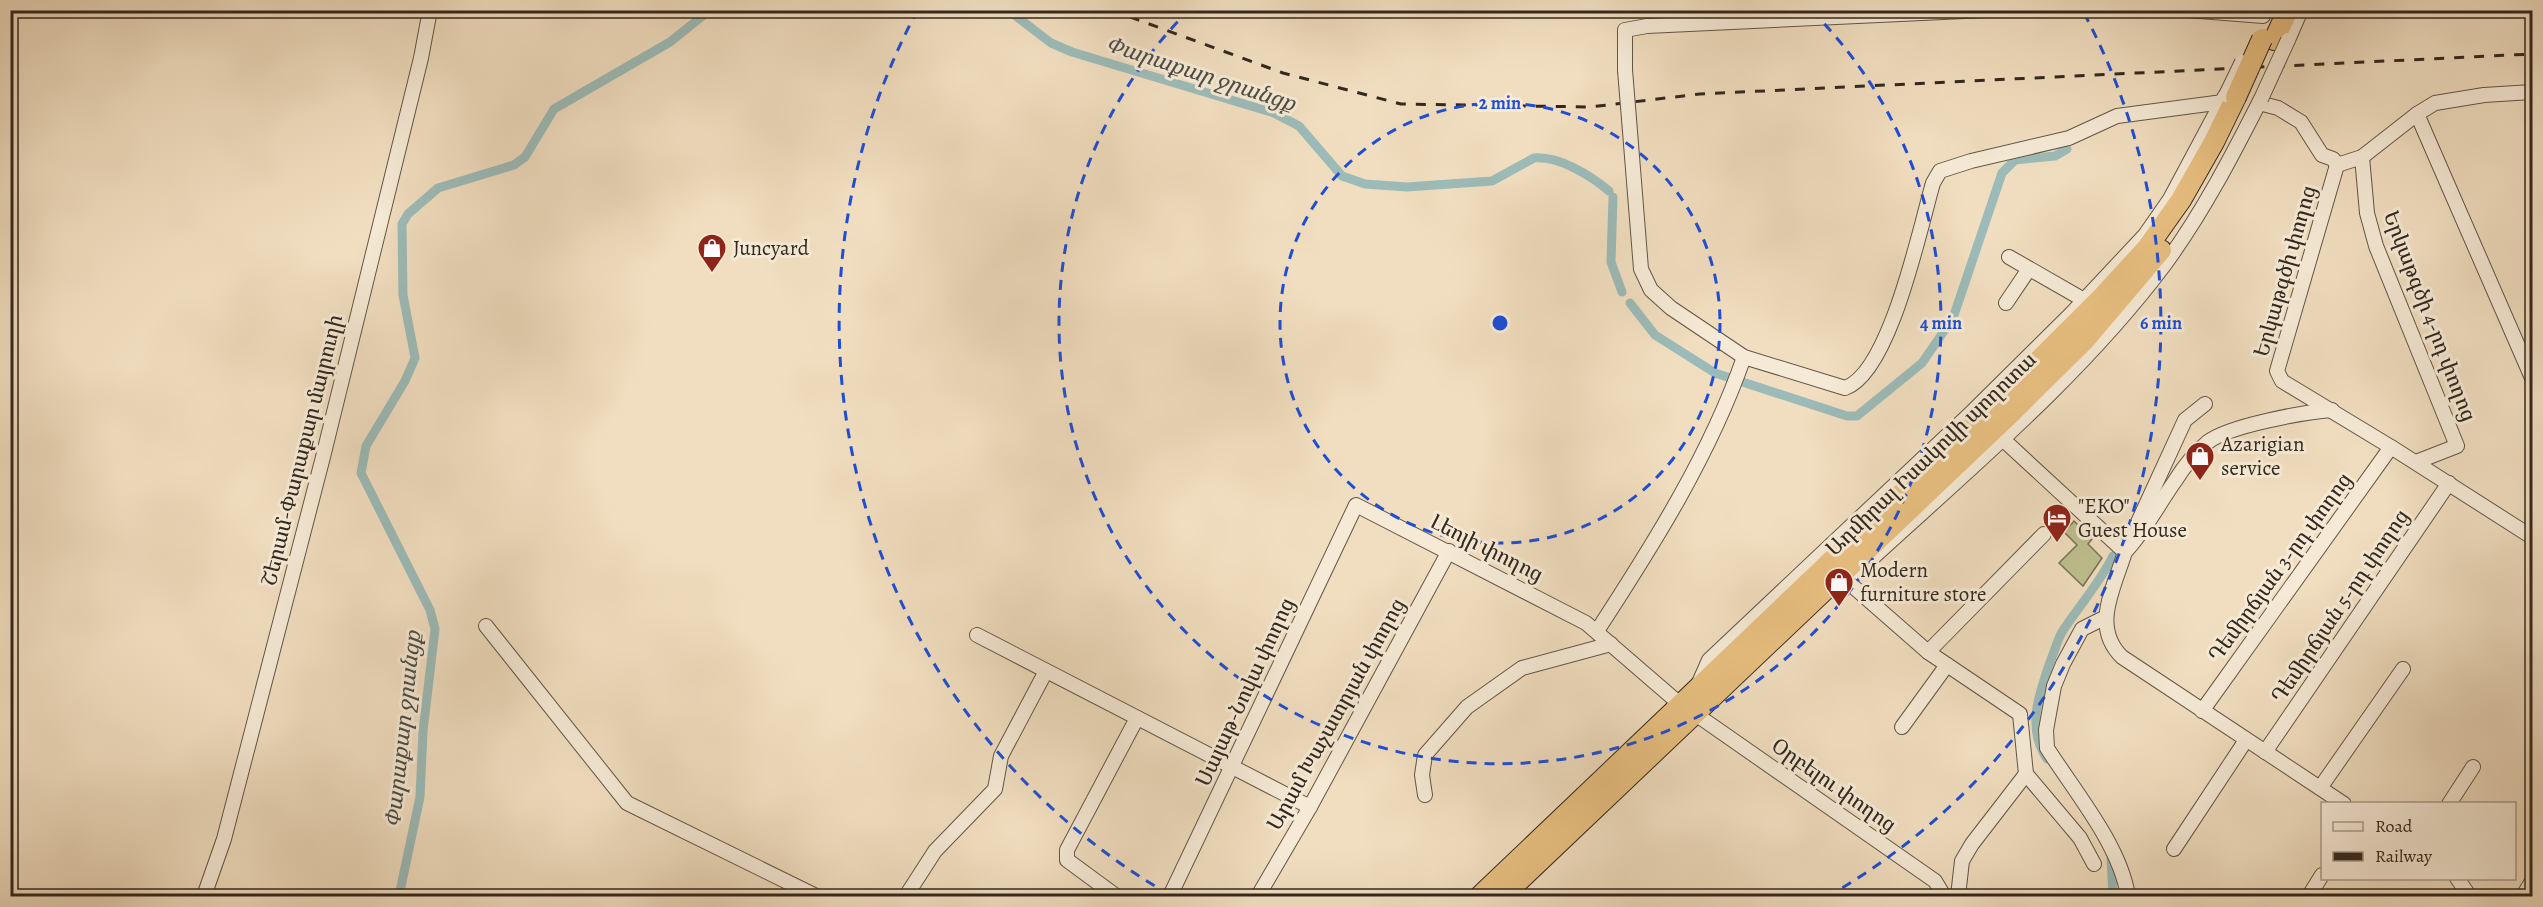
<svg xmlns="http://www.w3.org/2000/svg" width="2543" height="907" viewBox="0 0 2543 907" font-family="Alegreya,'Noto Serif Armenian',serif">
<rect width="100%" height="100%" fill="#f1dec0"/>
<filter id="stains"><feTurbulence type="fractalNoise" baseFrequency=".00333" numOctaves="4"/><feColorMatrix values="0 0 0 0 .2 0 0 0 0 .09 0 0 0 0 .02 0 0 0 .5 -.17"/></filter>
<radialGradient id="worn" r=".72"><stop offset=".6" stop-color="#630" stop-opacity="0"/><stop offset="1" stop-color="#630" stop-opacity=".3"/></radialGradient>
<g fill="#bec08f" stroke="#787457" stroke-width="1.5">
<path d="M 1701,10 L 1813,10 L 1815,12 L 1698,17 Z"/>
<path d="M 2074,521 L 2092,539 L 2088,544 L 2102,558 L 2083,586 L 2059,563 L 2077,545 L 2064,532 Z"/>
</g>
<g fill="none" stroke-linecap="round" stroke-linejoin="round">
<g stroke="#9cbbb8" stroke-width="9">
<path d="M 1008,10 L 1051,43 L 1072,52 L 1274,113 L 1299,126 L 1342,176 L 1365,184 L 1407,187 L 1492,181 L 1534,158 C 1559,156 1590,175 1609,191"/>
<path d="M 1613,197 L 1611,262 L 1622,292"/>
<path d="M 1630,303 L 1655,335 L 1715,373 L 1847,416 L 1857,416 L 1922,363 L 1953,318 L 2002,173 L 2015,160 L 2055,156 L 2067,149"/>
<path d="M 2047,759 C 2026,728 2039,694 2050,662 C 2054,653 2057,641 2062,632 C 2079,606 2099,584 2113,556"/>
<path d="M 2111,858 L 2113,896"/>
<path d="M 399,896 L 420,797 L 423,731 L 435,629 L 430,610 L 361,473 L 366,446 L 405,381 L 415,358 L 403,295 L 402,224 L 408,214 L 438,188 L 514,165 L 525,157 L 554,109 L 670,42 L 710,10"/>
</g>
<g stroke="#625647" stroke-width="16">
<g id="minor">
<path d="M 2187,10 L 2263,16"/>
<path d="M 2288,40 L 2301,10"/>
<path d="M 1625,70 L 1625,30 L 1647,26 L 1986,10"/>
<path d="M 2259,103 L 2278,108 L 2301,122 L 2322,155 L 2333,159 L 2337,165"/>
<path d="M 2417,114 L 2532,378"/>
<path d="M 1629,119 L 1641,269 L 1651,290 L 1671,308 L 1744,357 L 1845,388 C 1890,373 1920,228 1933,183 L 1940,171 L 1971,161 L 2069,138 L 2117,116 L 2223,102"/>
<path d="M 2362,157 L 2367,213 L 2376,246 L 2457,446 L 2416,462"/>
<path d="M 2337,165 L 2277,371 L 2282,381 L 2391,447 L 2532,537"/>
<path d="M 2337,165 L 2362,157 L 2417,114 L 2435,103 L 2484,95 L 2532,92"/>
<path d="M 2009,257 L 2091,304"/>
<path d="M 2006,303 L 2029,269"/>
<path d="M 1995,432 L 2125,552 C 2114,588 2091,627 2122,657 L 2344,804"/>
<path d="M 2134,531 L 2185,420 L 2205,404"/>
<path d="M 2125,552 C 2145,531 2158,505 2175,481 C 2183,468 2196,452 2208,442 C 2228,426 2304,412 2332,410"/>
<path d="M 1857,572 C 1962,475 2079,379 2165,264 C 2203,212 2232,156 2261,99"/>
<path d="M 1848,582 L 1928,652 L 2020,714 L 2026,774 L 2080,838 L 2094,864"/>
<path d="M 2104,618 L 2082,629 L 2063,664 L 2054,686 L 2046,730 L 2047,748 C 2075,792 2120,845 2128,896"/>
<path d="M 486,626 L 627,803 L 816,896"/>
<path d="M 1597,631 C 1653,545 1710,455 1744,357"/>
<path d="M 977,635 L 1310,807"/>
<path d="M 1928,652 L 2044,534"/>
<path d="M 1698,685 L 1709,660 L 1973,411 L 2071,314 L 2145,235 L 2170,199 L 2225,96"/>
<path d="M 2202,711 L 2391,447"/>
<path d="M 1694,713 L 1935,881 L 1944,896"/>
<path d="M 1902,727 L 1947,665"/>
<path d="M 2265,752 L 2449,483"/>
<path d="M 2320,788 L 2403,669"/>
<path d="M 1425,795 L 1422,775 L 1425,755 L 1467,707 L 1522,668 L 1611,644"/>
<path d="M 2449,804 L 2473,767"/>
<path d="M 2174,849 L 2246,740"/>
<path d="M 2457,878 L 2468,894"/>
<path d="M 204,896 L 224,839 L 323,457 L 421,58 L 430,10"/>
<path d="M 906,896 L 935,851 L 995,789 L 1001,756 L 1046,671"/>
<path d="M 1116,896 L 1067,860 L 1067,850 L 1137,718"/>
<path d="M 1170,896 L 1356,505 L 1586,623 L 1681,705"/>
<path d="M 1258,896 L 1310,807 L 1449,551"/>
<path d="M 1958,896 L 1962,861 L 1972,844 L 2026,774"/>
<path d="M 2309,896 L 2322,875"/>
<path d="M 2523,896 L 2532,881"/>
</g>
</g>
<g stroke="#32281f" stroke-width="22">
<g id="highway">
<path d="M 2274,40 L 2288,10"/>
<path d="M 1480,896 L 1981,418 L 2103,296 L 2147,248 L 2181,200 L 2214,142 L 2236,97"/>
<path d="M 1503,896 L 2009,415 L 2084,341 L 2161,250"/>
</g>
</g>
<use href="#minor" stroke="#f6ead6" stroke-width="14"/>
<use href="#highway" stroke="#e8bf80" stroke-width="20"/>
<path stroke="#32281f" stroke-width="3" stroke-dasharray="10 10" stroke-linecap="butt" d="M 1111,10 L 1283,73 L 1401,104 L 1590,107 L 1700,94 L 2532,54"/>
<g stroke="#625647" stroke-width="16" stroke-linecap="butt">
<g id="minor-bridge">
<path d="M 1625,70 L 1629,119"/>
<path d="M 2226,95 L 2242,62"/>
<path d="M 2261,99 L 2288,40"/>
</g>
</g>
<g stroke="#32281f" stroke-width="22" stroke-linecap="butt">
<path id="highway-bridge" d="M 2236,97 L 2262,39"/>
</g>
<use href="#minor-bridge" stroke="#f6ead6" stroke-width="14"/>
<use href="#highway-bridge" stroke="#e8bf80" stroke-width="20"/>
</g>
<g fill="none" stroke="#1d4ed8" stroke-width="3" stroke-dasharray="10 8">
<circle cx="1500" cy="323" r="220"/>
<path d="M1812 11A441 441 0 1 1 1188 11"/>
<path d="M1170 895A661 661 0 0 1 916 13M2084 13A661 661 0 0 1 1830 895"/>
</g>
<defs>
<g id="shop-pin" transform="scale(1.5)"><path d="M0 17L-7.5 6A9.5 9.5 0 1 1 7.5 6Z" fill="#8f2418" stroke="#f6ead6"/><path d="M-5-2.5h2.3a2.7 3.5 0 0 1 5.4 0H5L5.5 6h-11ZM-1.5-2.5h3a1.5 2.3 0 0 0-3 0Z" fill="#fff"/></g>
<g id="hotel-pin" transform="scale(1.5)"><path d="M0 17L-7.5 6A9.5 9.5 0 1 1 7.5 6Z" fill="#8f2418" stroke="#f6ead6"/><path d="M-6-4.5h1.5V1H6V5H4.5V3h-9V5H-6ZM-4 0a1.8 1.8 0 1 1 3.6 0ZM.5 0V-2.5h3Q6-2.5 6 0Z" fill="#fff"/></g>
</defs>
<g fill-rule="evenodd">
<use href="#shop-pin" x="712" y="248"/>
<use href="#shop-pin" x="2200" y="456"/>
<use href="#hotel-pin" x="2057" y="518"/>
<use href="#shop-pin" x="1839" y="582"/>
</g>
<g text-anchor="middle" stroke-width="6" stroke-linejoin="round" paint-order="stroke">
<g font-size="21" fill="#32281f" stroke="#f6ead6" text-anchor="start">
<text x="733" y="255">Juncyard</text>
<text x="2221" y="451">Azarigian<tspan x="2221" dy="24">service</tspan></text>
<text x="2078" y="513">"ЕКО"<tspan x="2078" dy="24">Guest House</tspan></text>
<text x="1860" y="577">Modern<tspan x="1860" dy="24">furniture store</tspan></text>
</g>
<g font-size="21" fill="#32281f" stroke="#f6ead6">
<text transform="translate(2285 271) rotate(-74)" y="7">Երկաթգծի փողոց</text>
<text transform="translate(2430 316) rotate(69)" y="7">Երկաթգծի 4-րդ փողոց</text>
<text transform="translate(302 450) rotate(-76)" y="7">Շերամ-Փարաքար մայրուղի</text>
<text transform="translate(1931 454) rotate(-44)" y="7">Ադմիրալ Իսակովի պողոտա</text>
<text transform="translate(1487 548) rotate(27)" y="7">Լեոյի փողոց</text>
<text transform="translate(2280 567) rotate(-54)" y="7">Դեմիրճյան 3-րդ փողոց</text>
<text transform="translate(2340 606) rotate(-56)" y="7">Դեմիրճյան 5-րդ փողոց</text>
<text transform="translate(1245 692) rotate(-65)" y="7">Սայաթ-Նովա փողոց</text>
<text transform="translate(1336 714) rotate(-61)" y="7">Արամ Խաչատրյան փողոց</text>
<text transform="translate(1834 785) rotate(35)" y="7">Օրբելու փողոց</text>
</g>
<g font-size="22" font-style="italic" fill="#4c4d45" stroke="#f6ead6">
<text transform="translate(1201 73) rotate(18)" y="8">Փարաքար ջրանցք</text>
<text transform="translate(402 729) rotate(-84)" y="8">Փարաքար ջրանցք</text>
</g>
</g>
<circle cx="1500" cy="323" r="9" fill="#1d4ed8" stroke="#f6ead6" stroke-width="3"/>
<g font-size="18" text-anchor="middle" font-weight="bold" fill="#1d4ed8" stroke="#f6ead6" stroke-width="6" stroke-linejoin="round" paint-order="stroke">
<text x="1500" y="109">2 min</text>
<text x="1941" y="329">4 min</text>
<text x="2161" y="329">6 min</text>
</g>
<rect width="2543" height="907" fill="none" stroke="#f1dec0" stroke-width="36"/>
<rect x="12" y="12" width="2519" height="883" fill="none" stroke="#32281f" stroke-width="3"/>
<rect x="18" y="18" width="2507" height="871" fill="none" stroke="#32281f" stroke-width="1.5"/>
<rect x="2321" y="802" width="195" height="78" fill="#f6ead6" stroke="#a89c8d" stroke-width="1.5"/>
<rect x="2333" y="822" width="30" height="9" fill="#f6ead6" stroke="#a89c8d" stroke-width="1.5"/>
<text x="2375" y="832" font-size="18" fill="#32281f">Road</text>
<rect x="2333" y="852" width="30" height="9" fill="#32281f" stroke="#a89c8d" stroke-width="1.5"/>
<text x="2375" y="862" font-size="18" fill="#32281f">Railway</text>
<rect width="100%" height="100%" filter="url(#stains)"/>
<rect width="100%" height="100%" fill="url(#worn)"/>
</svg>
